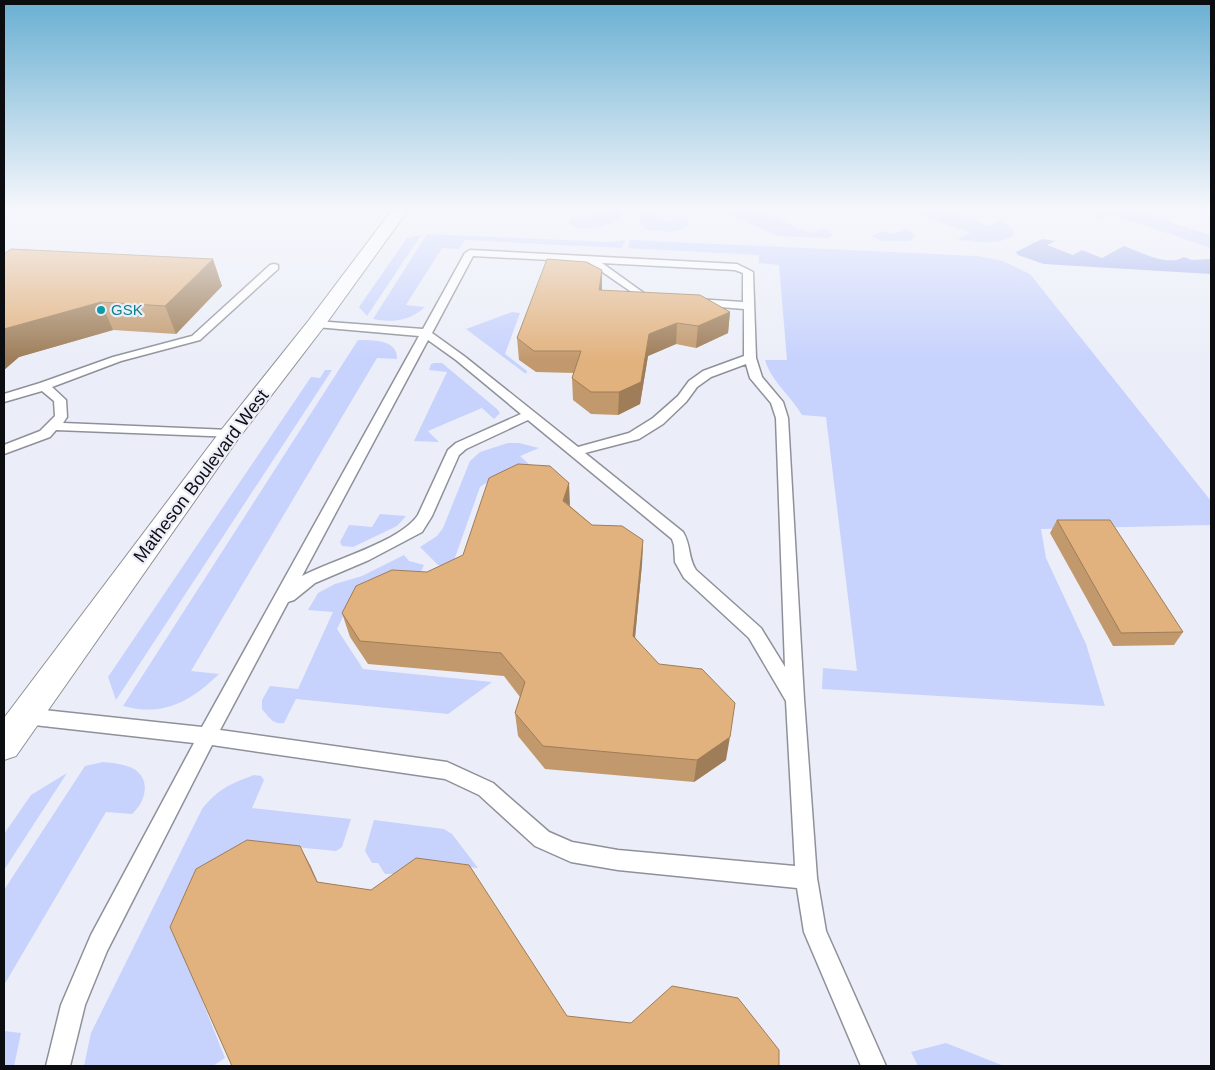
<svg xmlns="http://www.w3.org/2000/svg" width="1215" height="1070" viewBox="0 0 1215 1070" font-family="Helvetica,sans-serif">
<rect width="100%" height="100%" fill="#ebeef8"/>
<g fill="#c7d2fd">
<path d="M 593,210 L 622,210 L 618,220 C 606,227 581,232 569,224 L 570,218 L 591,219 Z"/>
<path d="M 644,210 L 670,222 L 684,217 L 688,221 L 688,225 C 677,234 659,232 646,229 L 639,222 Z"/>
<path d="M 719,210 L 755,210 L 810,233 L 824,228 L 830,231 L 832,236 L 827,238 L 778,236 Z"/>
<path d="M 908,210 L 946,210 L 989,226 L 1000,221 L 1013,229 L 1014,235 C 999,246 977,242 960,240 L 958,239 L 970,233 Z"/>
<path d="M 1103,210 L 1132,210 L 1211,235 L 1211,248 L 1110,214 L 1099,219 L 1095,217 L 1094,214 Z"/>
<path d="M 906,229 L 912,232 L 915,236 L 909,241 L 882,241 L 871,236 L 883,231 L 893,234 Z"/>
<path d="M 427,234 L 609,242 L 625,240 L 622,248 L 465,240 L 459,249 L 442,248 L 406,305 L 425,307 C 410,321 392,323 373,319 Z"/>
<path d="M 421,235 L 367,316 L 359,307 L 407,238 Z"/>
<path d="M 630,240 L 978,256 L 1003,261 L 1030,274 L 1211,501 L 1211,525 L 1041,529 L 1046,558 L 1086,644 L 1105,706 L 822,689 L 823,668 L 857,671 L 826,417 L 802,415 C 791,396 771,381 765,360 L 787,360 L 779,265 L 759,263 L 759,255 L 628,248 Z"/>
<path d="M 512,312 L 520,313 L 505,354 L 527,371 L 526,374 L 466,329 Z"/>
<path d="M 358,340 C 372,340 398,339 397,359 L 377,358 L 191,671 L 219,674 C 190,702 163,717 123,706 Z"/>
<path d="M 434,363 L 442,363 L 497,409 L 500,413 L 494,419 L 482,408 L 428,431 L 439,442 L 414,441 L 447,372 L 429,370 L 431,364 Z"/>
<path d="M 325,370 L 332,370 L 116,700 L 108,677 L 311,377 L 320,378 Z"/>
<path d="M 508,443 L 519,443 L 539,448 L 520,456 L 540,474 L 498,475 L 480,487 L 452,566 L 438,565 L 420,547 L 437,536 L 443,528 L 470,461 L 480,452 Z"/>
<path d="M 380,514 L 406,516 L 397,526 L 353,547 L 342,546 L 340,542 L 349,525 L 372,527 Z"/>
<path d="M 404,555 L 409,561 L 424,565 L 418,578 L 351,600 L 337,629 L 363,669 L 492,682 L 448,714 L 296,699 L 284,723 C 273,725 269,717 262,709 L 262,700 L 270,686 L 298,689 L 333,612 L 308,610 L 318,593 L 335,584 L 362,576 Z"/>
<path d="M 103,762 C 112,763 125,764 134,769 C 152,780 145,803 132,814 L 106,812 L 4,985 L 4,890 L 85,766 Z"/>
<path d="M 67,773 L 4,870 L 4,834 L 31,795 Z"/>
<path d="M 254,775 L 261,776 L 264,780 L 252,808 L 351,819 L 342,847 L 336,851 L 245,842 L 172,925 L 225,1058 L 213,1066 L 84,1066 L 91,1033 L 202,809 C 218,789 230,784 254,775 Z"/>
<path d="M 374,820 L 444,829 L 452,834 L 478,868 L 415,861 L 395,874 L 385,874 L 378,863 L 372,863 L 365,851 Z"/>
<path d="M 4,1031 L 21,1033 L 14,1066 L 4,1066 Z"/>
<path d="M 946,1043 L 1004,1066 L 918,1066 L 911,1052 Z"/>
</g>
<path fill="#a3b2ee" d="M 1042,239 L 1055,241 L 1047,245 L 1073,255 L 1082,250 L 1102,258 L 1124,246 C 1141,252 1167,267 1184,257 L 1192,260 L 1211,259 L 1211,274 L 1044,264 L 1018,255 L 1016,252 Z"/>
<g fill="none" stroke-linecap="round" stroke-linejoin="round">
<g stroke="#8f919a" stroke-width="3">
<g id="lane">
<path d="M 470,250 L 737,264 L 753,272 L 756,358 L 762,377 L 783,402 L 788,418 L 804,699 L 817,878 L 826,931 L 886,1066 L 861,1066 L 804,932 L 797,888 L 618,870 L 571,862 L 535,846 L 479,795 L 445,779 L 212,745 L 107,951 L 85,1005 L 70,1066 L 46,1066 L 61,1005 L 91,935 L 194,743 L 25,724 L 18,721 L 16,716 L 18,711 L 25,708 L 202,727 L 419,336 L 316,327 L 311,324 L 316,321 L 423,329 L 465,253 ZM 473,256 L 588,262 L 646,302 L 657,301 L 658,299 L 657,297 L 648,296 L 602,263 L 735,270 L 743,273 L 743,302 L 696,299 L 691,302 L 696,305 L 744,309 L 744,356 L 703,371 L 689,381 L 678,396 L 653,418 L 629,433 L 578,447 L 464,356 L 432,333 ZM 428,340 L 456,360 L 521,414 L 456,443 L 448,450 L 418,515 C 400,542 332,560 302,576 ZM 746,364 L 750,378 L 771,403 L 776,418 L 785,667 L 761,628 L 696,570 C 688,558 691,545 683,532 L 585,453 L 639,439 L 663,424 L 686,402 L 697,387 L 711,377 ZM 528,420 L 672,539 L 674,545 L 675,562 L 684,578 L 749,638 L 786,701 L 795,866 L 618,850 L 572,842 L 549,832 L 493,783 L 447,762 L 220,730 L 288,602 L 294,600 L 315,583 L 369,560 L 422,532 L 432,516 L 459,455 L 466,449 Z"/>
<path d="M 274,264 L 278,265 L 278,269 L 200,340 L 121,361 L 52,387 L 66,400 L 67,417 L 63,423 L 230,430 L 237,434 L 235,437 L 56,430 L 50,437 L 4,454 L 4,445 L 40,431 L 55,416 L 54,401 L 42,391 L 4,402 L 4,394 L 40,383 L 113,357 L 192,336 L 270,265 Z"/>
</g>
</g>
<g stroke="#8f919a" stroke-width="2">
<path id="secondary" d="M 392,210 L 408,210 L 323,328 L 238,439 L 16,756 L 4,760 L 4,718 L 222,429 L 309,320 Z"/>
</g>
<use href="#lane" fill="#fff" fill-rule="evenodd"/>
<use href="#secondary" fill="#fff" fill-rule="evenodd"/>
</g>
<g fill="#c2996c">
<path d="M 4,254 L 222,286 L 176,334 L 113,330 L 19,357 L 4,370 Z"/>
<path d="M 602,270 L 602,290 L 730,312 L 728,333 L 696,348 L 676,344 L 648,356 L 640,404 L 618,415 L 591,414 L 573,400 L 572,378 L 574,373 L 536,372 L 519,360 L 517,338 Z"/>
<path d="M 570,506 L 592,525 L 643,540 L 642,564 L 635,637 L 726,760 L 694,782 L 545,769 L 518,736 L 515,713 L 520,697 L 504,676 L 368,664 L 350,637 L 342,613 L 427,572 Z"/>
<path d="M 1057,520 L 1183,632 L 1174,645 L 1113,646 L 1050,533 Z"/>
</g>
<g fill="#9e7d58">
<path d="M 213,259 L 222,286 L 176,334 L 165,306 Z"/>
<path d="M 602,270 L 602,291 L 599,290 Z"/>
<path d="M 101,302 L 113,330 L 19,357 L 4,370 L 4,329 Z"/>
<path d="M 730,312 L 728,333 L 696,348 L 698,326 Z"/>
<path d="M 677,323 L 676,344 L 648,356 L 640,404 L 618,415 L 619,392 L 649,334 Z"/>
<path d="M 569,483 L 570,506 L 563,501 Z"/>
<path d="M 643,540 L 642,564 L 633,659 L 633,636 Z"/>
<path d="M 730,737 L 726,760 L 694,782 L 697,760 Z"/>
<path d="M 300,846 L 311,867 L 327,903 L 317,882 Z"/>
</g>
<g fill="#e2b27e" stroke="#9e7d58">
<path d="M 11,249 L 213,259 L 165,306 L 101,302 L 4,329 L 4,254 Z"/>
<path d="M 547,259 L 586,262 L 602,270 L 599,290 L 700,295 L 730,312 L 698,326 L 677,323 L 649,334 L 641,382 L 619,392 L 591,392 L 572,378 L 581,351 L 534,351 L 517,338 Z"/>
<path d="M 518,464 L 550,466 L 569,483 L 563,501 L 592,525 L 622,526 L 643,540 L 633,636 L 659,664 L 702,669 L 735,703 L 730,737 L 697,760 L 543,746 L 515,713 L 525,682 L 501,653 L 360,641 L 342,613 L 356,586 L 392,570 L 427,572 L 463,555 L 489,478 Z"/>
<path d="M 1057,520 L 1110,520 L 1183,632 L 1121,633 Z"/>
<path d="M 247,840 L 300,846 L 317,882 L 371,890 L 416,858 L 469,865 L 567,1016 L 631,1023 L 672,986 L 738,998 L 779,1050 L 779,1066 L 232,1066 L 170,927 L 196,869 Z"/>
</g>
<linearGradient id="sky" x2="0" y2="1"><stop stop-color="#69afd2"/><stop offset="0.58" stop-color="#f6f7fc"/><stop offset="1" stop-color="#f6f7fc" stop-opacity="0"/></linearGradient>
<rect width="1215" height="360" fill="url(#sky)"/>
<circle fill="#0f9aa8" stroke="#ebeef8" stroke-width="2" cx="101" cy="310" r="5"/>
<g text-anchor="middle" stroke-width="4.5" stroke-linejoin="round" paint-order="stroke">
<g font-size="15" fill="#0d838f" stroke="#ebeef8" text-anchor="start">
<text x="111" y="315">GSK</text>
</g>
<g font-size="18" fill="#0c0d10" stroke="#ebeef8">
<text transform="translate(201 476) rotate(-53)" y="6">Matheson Boulevard West</text>
</g>
</g>
<rect width="1215" height="1070" fill="none" stroke="#0c0d10" stroke-width="10"/>
</svg>
